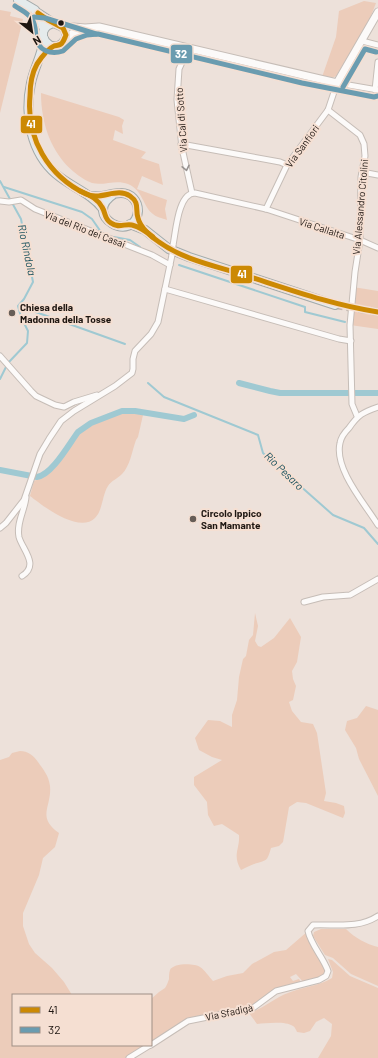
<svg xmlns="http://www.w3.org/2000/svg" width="378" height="1058" viewBox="0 0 378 1058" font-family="Barlow,sans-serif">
<rect width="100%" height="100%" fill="#ede1da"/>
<g fill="#ecccba">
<path d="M 364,1 L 376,3 L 369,21 L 336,76 L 332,78 L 322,77 L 336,37 L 339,11 Z"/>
<path d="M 0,10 L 11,12 L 10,16 L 23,19 L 0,113 Z"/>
<path d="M 41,93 L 119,117 L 124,120 L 122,126 L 123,134 L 115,130 L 113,140 L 146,152 L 141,158 L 159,164 L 163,185 L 142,176 L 137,189 L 167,200 L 165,209 L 167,220 C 162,218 156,217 153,214 C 143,207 143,190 128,184 C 116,179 104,186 92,183 C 86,181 79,176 74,172 C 51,153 41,123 41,93 Z"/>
<path d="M 353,287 L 378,291 L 378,329 L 350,325 Z"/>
<path d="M 121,413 L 138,413 L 143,415 L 138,437 L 136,440 C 132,451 130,466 122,474 C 117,479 111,481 108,486 C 102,495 103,510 95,518 C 79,534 43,506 30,496 L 34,481 C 61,471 63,445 84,429 C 94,421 109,418 121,413 Z"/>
<path d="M 255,613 L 258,626 L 255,641 L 258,646 L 261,647 L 274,638 L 290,618 L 301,637 L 297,662 L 292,671 L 293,679 L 296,686 L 293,700 L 289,702 L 292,711 L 301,722 L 313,724 L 317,733 L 326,793 L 324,801 L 336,803 L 344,806 L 345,813 L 343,818 L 306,803 L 297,802 L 289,807 L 283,842 L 279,846 L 271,848 C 267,862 267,860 254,864 C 249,866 245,868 241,870 C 232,855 240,849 239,835 L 222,824 L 214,826 L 208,815 L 207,802 L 194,785 L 194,777 L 222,760 L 212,757 L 199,750 L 195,738 L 208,720 L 220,721 L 232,727 L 232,715 L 237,700 L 239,677 L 243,659 L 246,656 L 249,640 L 253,635 Z"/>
<path d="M 366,706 L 378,710 L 378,796 L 359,759 L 356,748 L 345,730 L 347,721 L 357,718 Z"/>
<path d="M 20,751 C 28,751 33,755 38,762 C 43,769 49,776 50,786 C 52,807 36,817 59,833 L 55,847 L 43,858 L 39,875 L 23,913 L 23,926 L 29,944 L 35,953 L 52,968 L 64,982 L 72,995 L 13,995 L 13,1045 L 150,1045 L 129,1058 L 0,1058 L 0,760 L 9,757 L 12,753 Z"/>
<path d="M 321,929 L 346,929 C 355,938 366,944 378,947 L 378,986 L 351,974 L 333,958 L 325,955 L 313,936 L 314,932 Z"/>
<path d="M 308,931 L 325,963 L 326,976 L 305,984 L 296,974 L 290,977 L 293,981 L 299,979 L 302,984 L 277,991 L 259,1005 L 194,1019 L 151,1045 L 151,999 L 159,992 L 165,988 C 167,985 168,982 169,979 C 169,976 169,973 170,970 C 173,963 194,963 200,967 C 205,970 209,977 213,981 L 227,976 L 243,973 L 252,964 L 274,952 L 286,950 Z"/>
<path d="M 328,959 L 332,960 L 350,976 L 378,988 L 378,1058 L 318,1058 L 331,1036 L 332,1024 L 324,1018 L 316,1022 L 310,1031 L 304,1033 L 297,1032 C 296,1030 295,1027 293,1026 C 286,1021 266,1023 257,1024 L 249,1013 C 263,1009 274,998 288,993 C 302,987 319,986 332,978 L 333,972 Z"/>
</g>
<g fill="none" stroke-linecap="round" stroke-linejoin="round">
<g stroke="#9fc9d2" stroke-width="2">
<path d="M 0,181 L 21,219 L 33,282 L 24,299 L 18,306 L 21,317 L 28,331 L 27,343 L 8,363 L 0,379"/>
<path d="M 4,187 L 82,212 L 92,219 L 101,232 L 104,234"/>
<path d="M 114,237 L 130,240 L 140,247"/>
<path d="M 179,265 L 305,307 L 305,312 L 345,322"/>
<path d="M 19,306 L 125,344"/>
<path d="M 148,383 L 164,397 L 258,435 L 263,453 L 333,515 L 364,528 L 378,544"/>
</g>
<g stroke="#9fc9d2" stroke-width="6">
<path d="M 239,383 L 270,391 L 280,393 L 378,393"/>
<path d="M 0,470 L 37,477 C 52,475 69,444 78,432 L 91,423 L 122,411 L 135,411 L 184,419 L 194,415"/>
</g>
<path stroke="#c4b8b2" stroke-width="8" stroke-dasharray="8 4" stroke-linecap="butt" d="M 335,305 L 378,312"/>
<g stroke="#c6bdb7" stroke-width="7">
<g id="street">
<path d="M 362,41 L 378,45"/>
<path d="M 188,49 L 179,69 L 177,100 L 182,148 L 192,193"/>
<path d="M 375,90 L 378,62"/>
<path d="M 328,110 L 360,135 L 364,144 L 365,156 L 361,177 L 360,240 L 355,272 L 350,325 L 352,404 L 357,416"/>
<path d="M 181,144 L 280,162 L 287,165"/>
<path d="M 362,172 L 378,175"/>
<path d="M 0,201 L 9,202 L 21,200 L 35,209 L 152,255 L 170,265"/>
<path d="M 266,209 L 287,165 L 328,110 L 337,83 L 378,90"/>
<path d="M 173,245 C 176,231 178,193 195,193 L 266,209 L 360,240 L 378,248"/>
<path d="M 165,289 L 339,339 L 351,341"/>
<path d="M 0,356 L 31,391 L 36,396 L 55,405 L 64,407 L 74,402 L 97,395"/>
<path d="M 378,407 C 363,412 358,415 349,428 C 345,432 341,437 340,443 C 334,469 365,504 378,525"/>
<path d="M 0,528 L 6,523 L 24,500 L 40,454 L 49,439 L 61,421 L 74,411 L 115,386 L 132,373 L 133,369 L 133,359 L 135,351 L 151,334 L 158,322 L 172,255"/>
<path d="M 22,576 C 40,565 22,549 19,537 C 16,523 25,510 26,497"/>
<path d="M 304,602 L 323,597 L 350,595 L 378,579"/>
<path d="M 151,1045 L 188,1021 L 253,1008 L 276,991 L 319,980 L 326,976 L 328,971 C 323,957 311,945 308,931 L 313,925 C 336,924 358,929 378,916"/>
<path d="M 129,1058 L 150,1045"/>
</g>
</g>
<g stroke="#c6bdb7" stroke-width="9">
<g id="secondary">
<path d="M 62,26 L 85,28 L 99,27 L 337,83 L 378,12"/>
<path d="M 66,38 L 73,33 L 83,29"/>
</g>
</g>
<g stroke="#a4aaaa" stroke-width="10">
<g id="primary">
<path d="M 18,0 L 35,10 L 44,29"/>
<path d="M 38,13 C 42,16 47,19 52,22 C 60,27 67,25 66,38 C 54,61 28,30 54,23"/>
<path d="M 44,39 C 42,55 34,68 31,83 C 24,115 31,153 56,174 C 71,187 91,193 103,209"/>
<path d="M 90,196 C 94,196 98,196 102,196 C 108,195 115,193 121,193 C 131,193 138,201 138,211 C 135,245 80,216 114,194"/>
<path d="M 130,224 L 145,230 L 169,249 L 189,257 L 335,305"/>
</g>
</g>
<use href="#street" stroke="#fcfaf9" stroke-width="5"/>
<use href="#secondary" stroke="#fcfaf9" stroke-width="7"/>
<use href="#primary" stroke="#e5ebec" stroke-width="8"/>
<g stroke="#c6bdb7" stroke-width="7" stroke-linecap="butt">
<path id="street-bridge" d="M 172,255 L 173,245"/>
</g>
<use href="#street-bridge" stroke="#fcfaf9" stroke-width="5"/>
<g stroke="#f5dfd2" stroke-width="8">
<g id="bus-1">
<path d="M 38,13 L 48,20 L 63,28 L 66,35 C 65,37 64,41 62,43 C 60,46 56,45 54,46 C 47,49 41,58 37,64 C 32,73 30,85 30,96 C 26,138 48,176 86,194 C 100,201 117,187 130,196 C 140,203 135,209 138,218 C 140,227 151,237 159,242 C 184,260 216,266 244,275 C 288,289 332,305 378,312"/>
<path d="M 80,191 C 88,194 98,199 102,207 C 106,213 104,219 111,223 C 119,229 125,223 132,225 C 140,227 147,232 153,237"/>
</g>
</g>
<g stroke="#f5dfd2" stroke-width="8">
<g id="bus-2">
<path d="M 15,6 C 21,10 28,13 32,19 C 36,26 35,30 36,37 C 38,51 51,55 63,51 L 76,39 L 87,35 L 98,34 L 302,83 L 374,97 L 378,96"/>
<path d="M 34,17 L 45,18 L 96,34"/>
<path d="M 343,87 L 365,49 L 376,52"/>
</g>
</g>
<use href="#bus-1" stroke="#cc8903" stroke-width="5"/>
<use href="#bus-2" stroke="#6a9cb0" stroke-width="5"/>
</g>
<defs><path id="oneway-chevron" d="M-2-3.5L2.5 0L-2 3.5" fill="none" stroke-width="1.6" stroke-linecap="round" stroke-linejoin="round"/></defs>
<use stroke="#989391" href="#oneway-chevron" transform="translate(186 168) rotate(78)"/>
<circle fill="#1e1611" stroke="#f5dfd2" stroke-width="1.5" cx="61" cy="23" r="3.5"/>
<g fill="#665d57" stroke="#f5dfd2" stroke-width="1.5">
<circle cx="12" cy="313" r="4"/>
<circle cx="193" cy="519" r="4"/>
</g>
<g text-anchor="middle" stroke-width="4" stroke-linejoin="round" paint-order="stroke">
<g font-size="10" fill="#1e1611" stroke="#f5dfd2">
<text transform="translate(181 120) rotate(-94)" y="4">Via Cal di Sotto</text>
<text transform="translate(302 146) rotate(-54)" y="4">Via Sanfiori</text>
<text transform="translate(360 207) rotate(-85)" y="4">Via Alessandro Citolini</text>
<text transform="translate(322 228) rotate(18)" y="4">Via Callalta</text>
<text transform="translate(85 229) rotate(21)" y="4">Via del Rio dei Casai</text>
<text transform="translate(229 1012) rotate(-12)" y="4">Via Sfadigà</text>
</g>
<g font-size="10" font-weight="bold" fill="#1e1611" stroke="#f5dfd2" text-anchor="start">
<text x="20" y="311">Chiesa della<tspan x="20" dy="12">Madonna della Tosse</tspan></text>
<text x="201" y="517">Circolo Ippico<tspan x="201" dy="12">San Mamante</tspan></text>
</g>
<g font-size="11" font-style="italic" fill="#1a525e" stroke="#f5dfd2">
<text transform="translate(27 250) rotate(78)" y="4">Rio Rindola</text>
<text transform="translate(284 471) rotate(44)" y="4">Rio Pesaro</text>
</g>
</g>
<g stroke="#f5dfd2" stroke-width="1.5">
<rect x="170" y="44" width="23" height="20" rx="4" fill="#6a9cb0"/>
<rect x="20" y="115" width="23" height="19" rx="4" fill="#cc8903"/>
<rect x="230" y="265" width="23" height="19" rx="4" fill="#cc8903"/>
</g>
<g font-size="11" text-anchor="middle" font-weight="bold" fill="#fff">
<text x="181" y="58">32</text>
<text x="31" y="128">41</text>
<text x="242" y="278">41</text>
</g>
<rect x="12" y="994" width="140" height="52" fill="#f5dfd2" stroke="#9f8f85"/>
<rect x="20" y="1007" width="20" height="6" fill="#cc8903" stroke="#9f8f85"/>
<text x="48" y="1014" font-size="12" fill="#1e1611">41</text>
<rect x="20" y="1027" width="20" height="6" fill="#6a9cb0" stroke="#9f8f85"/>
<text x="48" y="1034" font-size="12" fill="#1e1611">32</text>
<g transform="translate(32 32) rotate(150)" stroke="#f5dfd2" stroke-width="3" paint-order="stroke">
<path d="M0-3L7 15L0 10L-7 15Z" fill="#1e1611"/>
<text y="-6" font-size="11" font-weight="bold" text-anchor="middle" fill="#1e1611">N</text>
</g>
</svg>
